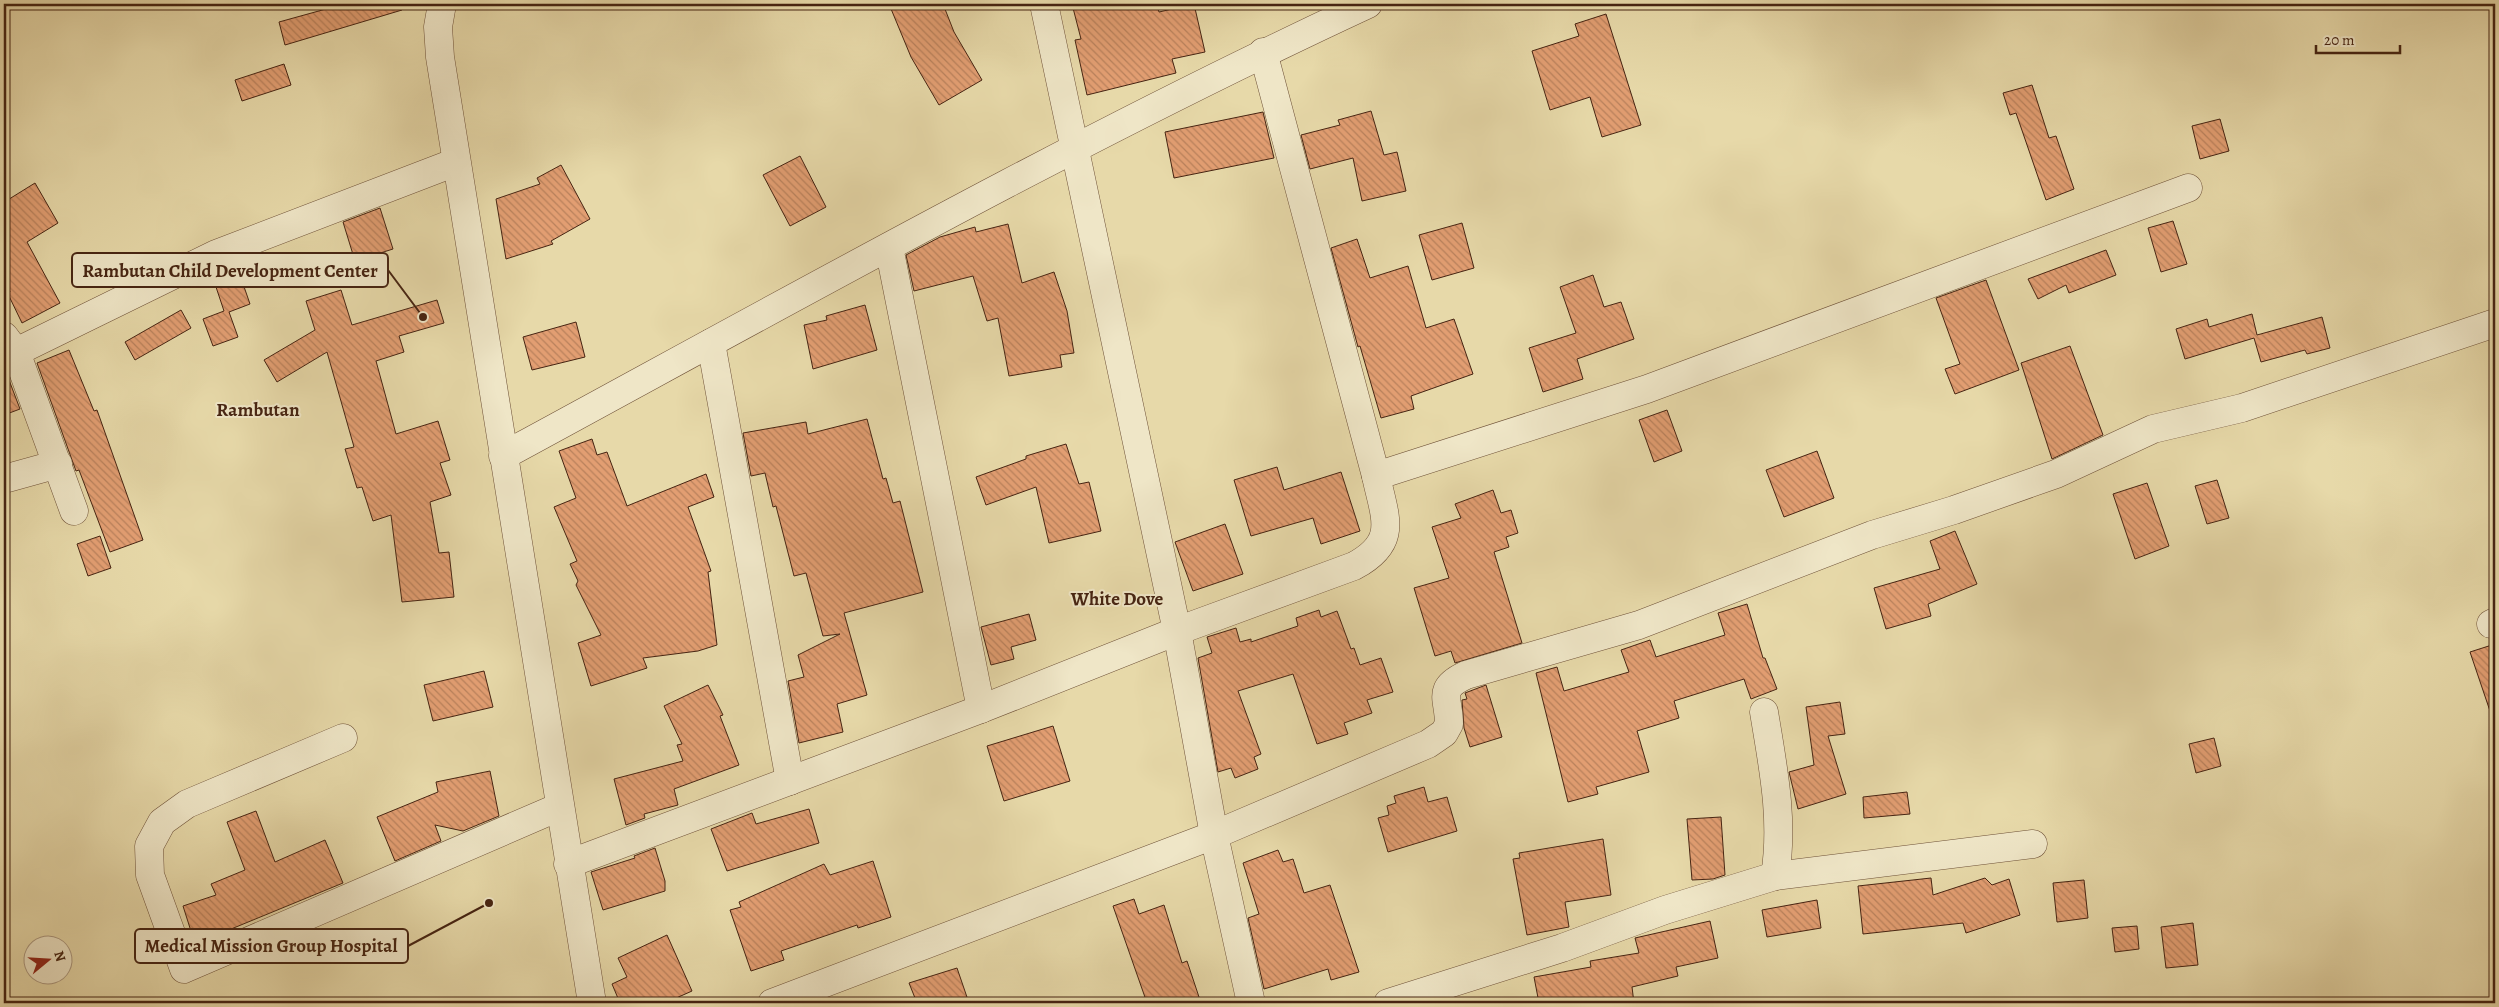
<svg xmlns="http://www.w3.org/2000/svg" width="2499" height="1007" viewBox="0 0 2499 1007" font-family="Alegreya,serif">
<defs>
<pattern id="building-back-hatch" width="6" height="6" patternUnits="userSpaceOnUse" patternTransform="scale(1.25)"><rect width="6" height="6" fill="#e29e72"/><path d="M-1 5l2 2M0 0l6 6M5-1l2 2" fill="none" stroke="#b9815c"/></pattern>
</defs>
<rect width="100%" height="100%" fill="#e7d9a9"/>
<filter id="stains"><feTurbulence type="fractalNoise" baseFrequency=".004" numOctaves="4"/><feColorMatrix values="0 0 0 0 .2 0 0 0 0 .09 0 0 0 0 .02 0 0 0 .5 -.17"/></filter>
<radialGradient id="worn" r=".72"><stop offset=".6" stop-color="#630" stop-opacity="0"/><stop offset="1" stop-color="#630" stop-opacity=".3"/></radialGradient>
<g fill="url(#building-back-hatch)" stroke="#462412">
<path d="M 344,4 L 401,4 L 402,10 L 285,45 L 279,22 Z"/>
<path d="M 889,4 L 943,4 L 954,32 L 982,80 L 939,105 L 911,57 Z"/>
<path d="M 1072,4 L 1157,4 L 1159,12 L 1194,4 L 1205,52 L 1172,59 L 1176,73 L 1087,95 L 1075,40 L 1081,39 Z"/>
<path d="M 1606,14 L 1641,125 L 1602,137 L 1590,97 L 1550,110 L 1532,51 L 1579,36 L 1575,24 Z"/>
<path d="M 284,64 L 291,85 L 242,101 L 235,80 Z"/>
<path d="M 2032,85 L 2049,138 L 2056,136 L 2074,189 L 2046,200 L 2016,113 L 2010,115 L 2003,93 Z"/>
<path d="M 1371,111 L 1384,155 L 1397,152 L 1406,191 L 1362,201 L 1353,158 L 1310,169 L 1301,135 L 1340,125 L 1338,120 Z"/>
<path d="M 1263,112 L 1274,158 L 1174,178 L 1165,132 Z"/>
<path d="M 2220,119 L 2229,151 L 2200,159 L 2192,126 Z"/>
<path d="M 800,156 L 826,207 L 790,226 L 763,175 Z"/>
<path d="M 561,165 L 590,219 L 551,241 L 553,244 L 506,259 L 496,199 L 540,184 L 537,178 Z"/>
<path d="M 35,183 L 58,223 L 27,242 L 60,303 L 22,323 L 8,294 L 10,292 L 4,273 L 4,197 L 6,201 Z"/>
<path d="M 380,208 L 393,249 L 355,261 L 343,222 Z"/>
<path d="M 2173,221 L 2187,264 L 2161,272 L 2148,228 Z"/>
<path d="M 1462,223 L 1474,268 L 1432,280 L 1419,235 Z"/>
<path d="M 1008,224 L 1022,283 L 1054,272 L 1067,311 L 1074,353 L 1060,355 L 1062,367 L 1009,376 L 998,318 L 987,321 L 973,276 L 914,291 L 906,255 L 940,237 L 975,227 L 976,232 Z"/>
<path d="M 1357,239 L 1370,278 L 1408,266 L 1426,328 L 1454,319 L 1473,374 L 1411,396 L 1414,409 L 1381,418 L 1360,346 L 1358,347 L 1331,248 Z"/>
<path d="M 2106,250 L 2116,275 L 2069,293 L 2066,285 L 2038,299 L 2028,279 Z"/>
<path d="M 1593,275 L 1604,307 L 1621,302 L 1634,339 L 1577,359 L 1583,379 L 1543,392 L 1529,348 L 1576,333 L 1560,287 Z"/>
<path d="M 241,278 L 250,304 L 229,312 L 238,337 L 213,346 L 203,319 L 224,311 L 216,287 Z"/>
<path d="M 1986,280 L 2019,370 L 1955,394 L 1945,369 L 1960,364 L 1936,298 Z"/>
<path d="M 341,290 L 352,325 L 437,300 L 444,323 L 399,336 L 404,352 L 376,361 L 396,434 L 438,421 L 450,460 L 440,463 L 451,495 L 430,502 L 439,553 L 449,552 L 454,597 L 402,602 L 391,515 L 373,521 L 362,487 L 357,488 L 345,449 L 354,447 L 327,352 L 277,382 L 264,360 L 315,330 L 306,301 Z"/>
<path d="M 865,305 L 877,350 L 813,369 L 804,325 L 827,320 L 826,316 Z"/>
<path d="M 181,310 L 191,328 L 135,360 L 125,342 Z"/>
<path d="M 2252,314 L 2257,335 L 2322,317 L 2330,348 L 2307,354 L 2305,350 L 2261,362 L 2254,338 L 2185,359 L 2176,329 L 2207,319 L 2209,327 Z"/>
<path d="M 576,322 L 585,357 L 532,370 L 523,337 Z"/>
<path d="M 2070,346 L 2103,435 L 2052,459 L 2021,363 Z"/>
<path d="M 69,350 L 94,411 L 97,410 L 143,540 L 110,552 L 79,470 L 76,471 L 37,363 Z"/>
<path d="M 9,380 L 20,409 L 4,415 L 4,382 Z"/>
<path d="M 1667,410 L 1682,451 L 1654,462 L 1639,420 Z"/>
<path d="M 867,419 L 883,479 L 886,478 L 893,503 L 900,501 L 923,592 L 844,613 L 867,695 L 837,704 L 843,732 L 799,743 L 788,681 L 804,677 L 798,655 L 840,634 L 823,636 L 806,573 L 794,576 L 776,506 L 773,507 L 765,473 L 751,476 L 743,433 L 806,422 L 808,434 Z"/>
<path d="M 592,439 L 597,455 L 607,452 L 627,506 L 706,474 L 714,497 L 688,507 L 711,571 L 708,572 L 717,645 L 698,651 L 643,658 L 647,668 L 591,686 L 578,643 L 601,635 L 576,585 L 578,581 L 570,564 L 577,561 L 554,507 L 576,498 L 559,451 Z"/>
<path d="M 1066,444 L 1079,484 L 1089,482 L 1101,531 L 1049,543 L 1036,487 L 986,505 L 976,477 L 1026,459 L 1026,456 Z"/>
<path d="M 1817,451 L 1834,498 L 1784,517 L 1766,470 Z"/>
<path d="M 1277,467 L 1284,490 L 1341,472 L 1360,531 L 1321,544 L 1313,518 L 1251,536 L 1234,480 Z"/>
<path d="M 2217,480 L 2229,518 L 2207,524 L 2195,486 Z"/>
<path d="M 2147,483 L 2169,546 L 2135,559 L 2113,494 Z"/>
<path d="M 1493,490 L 1501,513 L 1511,510 L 1518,533 L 1506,537 L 1509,547 L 1494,552 L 1522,643 L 1455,663 L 1451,651 L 1435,656 L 1414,588 L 1449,578 L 1432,527 L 1461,518 L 1455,504 Z"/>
<path d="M 1225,524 L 1243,574 L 1193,591 L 1175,542 Z"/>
<path d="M 1955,531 L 1977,584 L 1928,604 L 1931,616 L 1886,629 L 1874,588 L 1940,569 L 1930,541 Z"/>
<path d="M 100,536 L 111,568 L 88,576 L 77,544 Z"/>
<path d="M 1747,604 L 1763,658 L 1765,658 L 1777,689 L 1751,699 L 1744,679 L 1674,701 L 1679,718 L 1637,731 L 1649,772 L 1596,787 L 1598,794 L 1568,802 L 1536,673 L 1557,667 L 1564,691 L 1629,672 L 1621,650 L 1650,640 L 1656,657 L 1725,635 L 1718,613 Z"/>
<path d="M 1319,610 L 1321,617 L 1337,611 L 1351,649 L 1354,648 L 1360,665 L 1381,658 L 1393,692 L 1367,700 L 1372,713 L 1344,723 L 1348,734 L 1317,744 L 1293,674 L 1238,691 L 1261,754 L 1254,757 L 1258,769 L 1235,778 L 1231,768 L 1218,772 L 1198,658 L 1212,653 L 1207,637 L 1236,628 L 1240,642 L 1251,639 L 1251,642 L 1298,626 L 1296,618 Z"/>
<path d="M 1029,614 L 1036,640 L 1011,647 L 1014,659 L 991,665 L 981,627 Z"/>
<path d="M 2495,644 L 2495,714 L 2491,714 L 2470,652 Z"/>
<path d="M 484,671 L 493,707 L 433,721 L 424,685 Z"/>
<path d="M 708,685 L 723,715 L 720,716 L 739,765 L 674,789 L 678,805 L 644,814 L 645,818 L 626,825 L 614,779 L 683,761 L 677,745 L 682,744 L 664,706 Z"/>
<path d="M 1486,685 L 1502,737 L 1470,747 L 1464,728 L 1462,700 L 1467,699 L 1465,693 Z"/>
<path d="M 1840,702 L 1845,734 L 1828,736 L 1846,794 L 1798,809 L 1789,772 L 1814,765 L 1806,707 Z"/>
<path d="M 1053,726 L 1070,781 L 1004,801 L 987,746 Z"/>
<path d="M 2214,738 L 2221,766 L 2196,773 L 2189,744 Z"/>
<path d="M 490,771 L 499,816 L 463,831 L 435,825 L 441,841 L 395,861 L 377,817 L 438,792 L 436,782 Z"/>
<path d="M 1424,787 L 1428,802 L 1447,797 L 1457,831 L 1388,852 L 1378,818 L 1389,815 L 1387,806 L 1396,803 L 1394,796 Z"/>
<path d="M 1907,792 L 1910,814 L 1864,818 L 1863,797 Z"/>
<path d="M 809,809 L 819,843 L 727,871 L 711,829 L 752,813 L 756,824 Z"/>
<path d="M 256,811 L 275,862 L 325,840 L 343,883 L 219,934 L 219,937 L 196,947 L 183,906 L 216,895 L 211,884 L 245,870 L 227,822 Z"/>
<path d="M 1721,817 L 1725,875 L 1713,879 L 1692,880 L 1687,819 Z"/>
<path d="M 1603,839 L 1611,895 L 1565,902 L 1569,927 L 1527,935 L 1513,859 L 1520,858 L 1519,853 Z"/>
<path d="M 655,848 L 665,881 L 665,891 L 603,910 L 591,872 L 635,858 L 634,856 Z"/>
<path d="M 1278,850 L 1283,862 L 1293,859 L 1304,893 L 1330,885 L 1359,972 L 1331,980 L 1328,969 L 1264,989 L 1248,918 L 1259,914 L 1243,863 Z"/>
<path d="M 873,861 L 891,917 L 858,928 L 857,925 L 781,951 L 784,960 L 751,971 L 730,910 L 741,907 L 739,902 L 824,864 L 830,875 Z"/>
<path d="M 1931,878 L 1933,895 L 1985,878 L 1992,885 L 2009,879 L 2020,915 L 1966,933 L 1963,923 L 1863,934 L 1858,886 Z"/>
<path d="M 2084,880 L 2088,918 L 2057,922 L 2053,883 Z"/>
<path d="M 1134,899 L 1139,914 L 1164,905 L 1182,963 L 1187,961 L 1201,1003 L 1147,1003 L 1113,906 Z"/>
<path d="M 1817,900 L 1821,928 L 1767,937 L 1762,910 Z"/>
<path d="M 1710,921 L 1718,958 L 1676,967 L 1678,976 L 1632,987 L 1634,1003 L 1539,1003 L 1534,977 L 1591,967 L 1590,961 L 1639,953 L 1635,938 Z"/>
<path d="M 2193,923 L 2198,965 L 2166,968 L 2161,927 Z"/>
<path d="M 2137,926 L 2139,949 L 2115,952 L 2112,928 Z"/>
<path d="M 667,935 L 692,991 L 665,1003 L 620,1003 L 612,984 L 627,977 L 618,958 Z"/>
<path d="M 957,968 L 969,1003 L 917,1003 L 909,983 Z"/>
</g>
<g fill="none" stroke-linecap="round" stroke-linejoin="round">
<g stroke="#6e5138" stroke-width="29">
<g id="minor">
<path d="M 1044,4 L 1177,631 L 1214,835 L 1251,1003"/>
<path d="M 889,247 L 981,709"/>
<path d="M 4,336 L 16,352 L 74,511"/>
<path d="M 711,343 L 790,781"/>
<path d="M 16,352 L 216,254 L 456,162"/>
<path d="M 503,456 C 789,301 1073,141 1368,4"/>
<path d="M 1376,476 L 1647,389 L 2188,188"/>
<path d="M 4,479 L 58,464"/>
<path d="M 2491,624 L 2495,622"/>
<path d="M 1764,712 C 1773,767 1784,820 1775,876"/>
<path d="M 343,738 L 187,804 L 162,822 L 149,846 L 150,875 L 184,969 L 559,807"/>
<path d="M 568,864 L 981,709 L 1177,631 L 1354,566 C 1399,542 1385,518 1376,476 L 1263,52"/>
<path d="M 772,1003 L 1214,835 L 1428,744 L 1444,733 L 1449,724 C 1449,698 1436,689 1466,675 L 1639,625 L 1872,535 L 1954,510 L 2056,474 L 2153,429 L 2242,408 L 2495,323"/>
<path d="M 1388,1003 L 1562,948 L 1665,910 L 1775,876 L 2033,844"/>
</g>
</g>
<g stroke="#6e5138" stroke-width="29">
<path id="tertiary" d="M 442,4 L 438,27 L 440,57 L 592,1003"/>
</g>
<use href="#minor" stroke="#efe6c7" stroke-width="28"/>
<use href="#tertiary" stroke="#efe6c7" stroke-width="28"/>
</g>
<g text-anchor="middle" stroke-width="4" stroke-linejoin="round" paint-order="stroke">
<g font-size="19" font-weight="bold" fill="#462412" stroke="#efe6c7">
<text x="258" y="416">Rambutan</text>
<text x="1117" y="605">White Dove</text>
</g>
</g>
<path fill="none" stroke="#462412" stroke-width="2" d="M423 317L388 270M489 903L408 946"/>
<g fill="#462412" stroke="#efe6c7" stroke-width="2">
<circle cx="423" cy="317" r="5"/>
<circle cx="489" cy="903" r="5"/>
</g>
<g fill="#efe6c7" stroke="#462412" stroke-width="2">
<rect x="72" y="253" width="316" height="34" rx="5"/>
<rect x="135" y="929" width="273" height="34" rx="5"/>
</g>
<g font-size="19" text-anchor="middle" font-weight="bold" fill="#462412">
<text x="230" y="277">Rambutan Child Development Center</text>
<text x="271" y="952">Medical Mission Group Hospital</text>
</g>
<rect width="2499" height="1007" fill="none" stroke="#e7d9a9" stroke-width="20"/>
<rect x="5" y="5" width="2489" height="997" fill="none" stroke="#462412" stroke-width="2.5"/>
<rect x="10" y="10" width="2479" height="987" fill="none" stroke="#462412"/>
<g transform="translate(48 960) rotate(72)"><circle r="24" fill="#efe6c7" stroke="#ab987f"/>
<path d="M0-4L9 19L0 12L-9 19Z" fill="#8f2418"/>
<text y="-8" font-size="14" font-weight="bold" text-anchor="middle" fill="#462412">N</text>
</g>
<path d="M2316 45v8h84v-8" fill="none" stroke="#462412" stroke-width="2.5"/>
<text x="2324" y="45" font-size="15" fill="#462412" stroke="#efe6c7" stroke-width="4" paint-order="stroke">20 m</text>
<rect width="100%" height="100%" filter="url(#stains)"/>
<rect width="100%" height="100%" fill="url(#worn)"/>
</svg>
